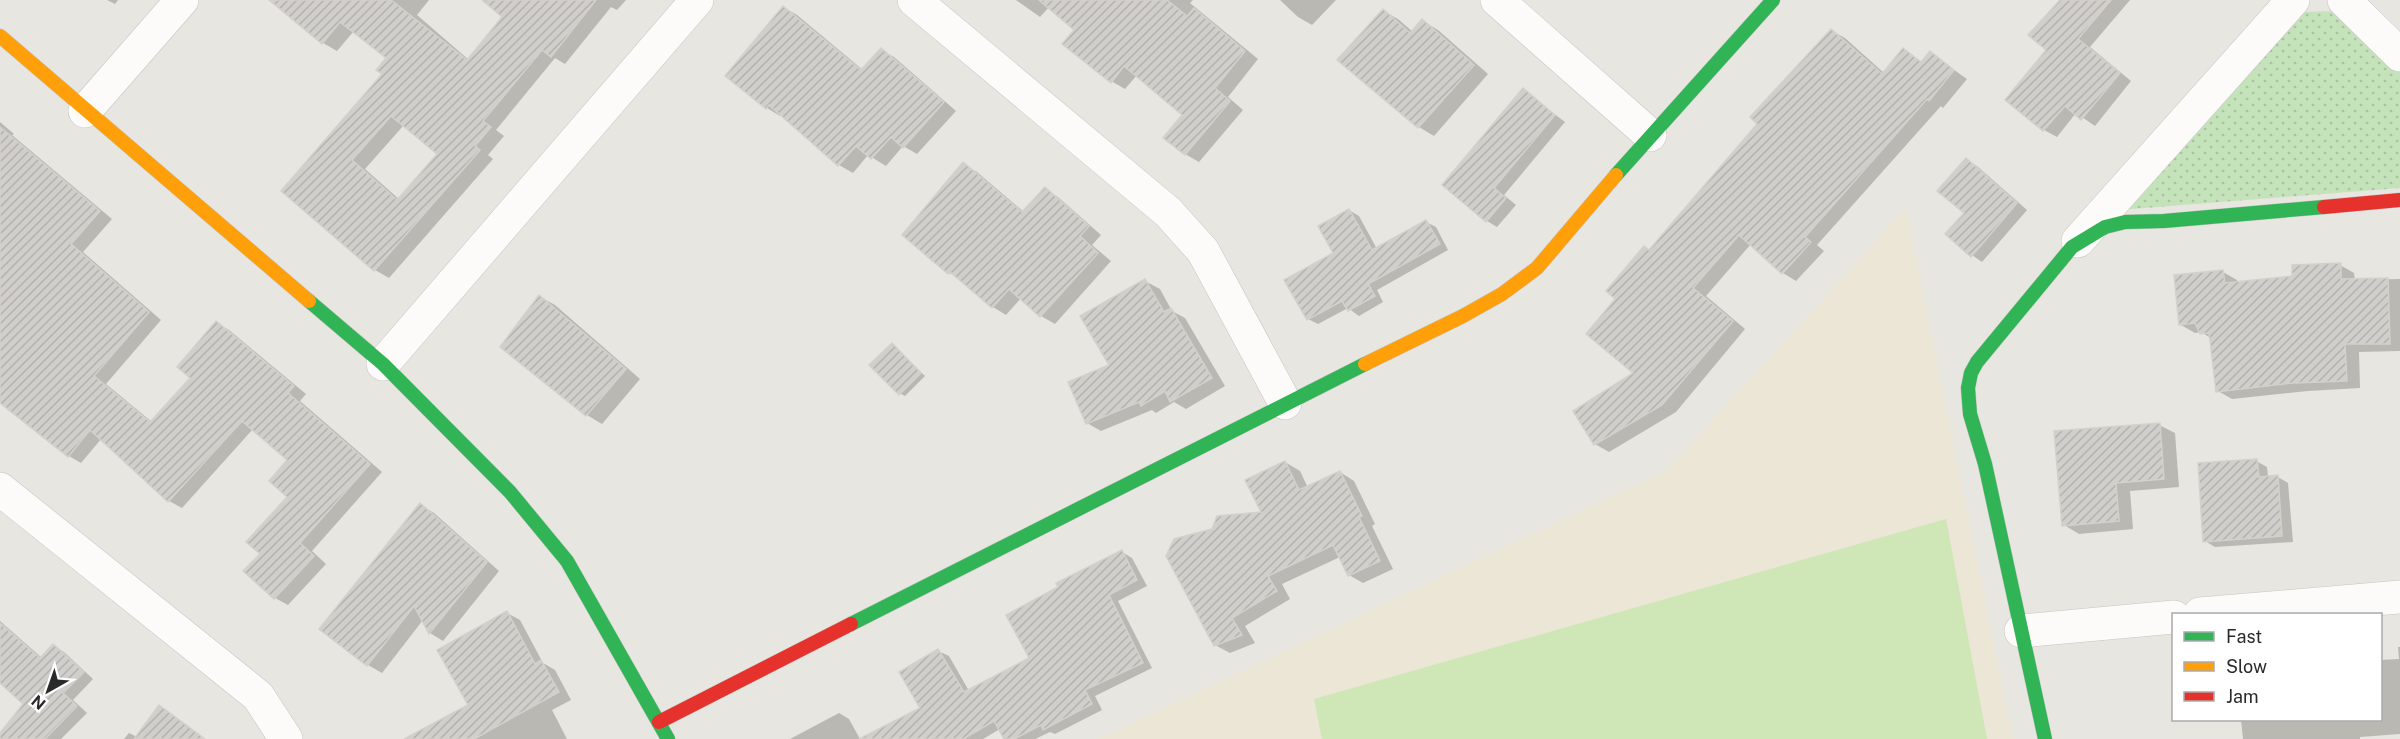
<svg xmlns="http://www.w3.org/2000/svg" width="2400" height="739" viewBox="0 0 2400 739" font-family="'Public Sans',sans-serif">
<defs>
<pattern id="grass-dots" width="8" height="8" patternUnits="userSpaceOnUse" patternTransform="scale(1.5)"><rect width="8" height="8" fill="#c5e3ba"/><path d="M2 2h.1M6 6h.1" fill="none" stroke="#a9c3a0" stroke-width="1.8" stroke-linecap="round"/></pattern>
<pattern id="building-hatch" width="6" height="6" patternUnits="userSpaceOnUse" patternTransform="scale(1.5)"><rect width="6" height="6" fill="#d1cfcb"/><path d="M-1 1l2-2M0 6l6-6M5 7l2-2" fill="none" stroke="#b4b2ae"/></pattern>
</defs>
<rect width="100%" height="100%" fill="#e8e6e0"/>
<path fill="#ebe6d5" d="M 1906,208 L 2013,739 L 1099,739 L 1667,470 Z"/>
<path fill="url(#grass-dots)" d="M 2340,11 L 2400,71 L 2400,188 L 2119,210 L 2298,12 Z"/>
<path fill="#cfe7b7" d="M 1946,519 L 1987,739 L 1322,739 L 1314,699 Z"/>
<g fill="#0003" fill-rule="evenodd">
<path d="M 107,0 L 118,0 L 115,4 Z"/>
<path d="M 271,0 L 429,0 L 417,15 L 469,60 L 504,17 L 484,0 L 626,0 L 617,10 L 611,7 L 565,64 L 555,58 L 496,130 L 504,136 L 488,155 L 493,159 L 389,278 L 375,270 L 283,190 L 384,74 L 388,58 L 354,31 L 337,51 L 323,43 ZM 404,125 L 439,154 L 400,200 L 365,169 Z"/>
<path d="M 1016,0 L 1193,0 L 1190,3 L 1258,59 L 1228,97 L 1243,110 L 1199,162 L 1185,154 L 1184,115 L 1137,75 L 1125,89 L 1111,81 L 1076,30 L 1049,7 L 1040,17 Z"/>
<path d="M 1280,0 L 1336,0 L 1312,25 L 1298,17 Z"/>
<path d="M 2059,0 L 2130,0 L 2090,47 L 2131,81 L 2095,126 L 2076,113 L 2057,137 L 2044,130 L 2048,50 L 2031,35 Z"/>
<path d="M 783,7 L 797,15 L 863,70 L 881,50 L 894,57 L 956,111 L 917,154 L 903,146 L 886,166 L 868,155 L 853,173 L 839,165 L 782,114 L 780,116 L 767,108 Z"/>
<path d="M 1383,11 L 1398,19 L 1413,32 L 1423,21 L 1438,30 L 1488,74 L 1434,136 L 1419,127 L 1339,60 Z"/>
<path d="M 1832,31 L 1845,38 L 1884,73 L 1903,50 L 1923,63 L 1930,53 L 1967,79 L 1943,108 L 1941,106 L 1817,245 L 1824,251 L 1796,281 L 1783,273 L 1751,244 L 1706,296 L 1745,329 L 1676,412 L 1609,452 L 1595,444 L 1635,374 L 1617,299 L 1759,124 Z"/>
<path d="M 1523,90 L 1565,122 L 1504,195 L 1516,205 L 1497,227 L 1487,221 L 1444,185 Z"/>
<path d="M 0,122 L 14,134 L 12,135 L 112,219 L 83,252 L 161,320 L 106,384 L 152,422 L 192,378 L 216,323 L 229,330 L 306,394 L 300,401 L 382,472 L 312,551 L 326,564 L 288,605 L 275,598 L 245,571 L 262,554 L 289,497 L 289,460 L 253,429 L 182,508 L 169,501 L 102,438 L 81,463 L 69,456 L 0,401 Z"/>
<path d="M 1966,160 L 1977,166 L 2027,210 L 1982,262 L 1972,255 L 1966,213 Z"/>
<path d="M 963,164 L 977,172 L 1024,212 L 1045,189 L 1058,197 L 1101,235 L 1092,245 L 1111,261 L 1055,324 L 1041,316 L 1021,298 L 1006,315 L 993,307 L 963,280 L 949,273 L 904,235 Z"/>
<path d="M 1349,210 L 1359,216 L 1377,249 L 1426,222 L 1436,227 L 1448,250 L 1377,290 L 1383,302 L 1359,316 L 1348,308 L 1318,324 L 1308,319 L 1335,254 Z"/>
<path d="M 2340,265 L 2354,273 L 2355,280 L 2400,279 L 2400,351 L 2359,352 L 2360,388 L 2308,391 L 2232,399 L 2218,391 L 2212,339 L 2201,332 L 2195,333 L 2181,325 L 2223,272 L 2237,280 L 2238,283 L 2294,277 Z"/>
<path d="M 1145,281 L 1160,289 L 1172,311 L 1185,318 L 1225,386 L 1186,409 L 1174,402 L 1156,413 L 1152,410 L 1101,431 L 1087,423 Z"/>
<path d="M 540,297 L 555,305 L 640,379 L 602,424 L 587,415 L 502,347 Z"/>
<path d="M 892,345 L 925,376 L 905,396 L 899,393 Z"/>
<path d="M 2159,425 L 2175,433 L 2179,487 L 2130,491 L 2133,529 L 2079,534 L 2064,525 Z"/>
<path d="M 2256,461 L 2267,467 L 2268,477 L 2278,477 L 2288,483 L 2293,542 L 2215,547 L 2205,541 Z"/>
<path d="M 1285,462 L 1300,471 L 1308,488 L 1340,472 L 1354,481 L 1375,524 L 1372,526 L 1393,569 L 1363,583 L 1349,575 L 1340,557 L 1282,584 L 1290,599 L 1245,626 L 1255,643 L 1230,653 L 1215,645 L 1263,514 Z"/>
<path d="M 420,505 L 434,513 L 499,571 L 443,641 L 430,633 L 423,620 L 382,673 L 368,665 L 322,628 Z"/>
<path d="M 1122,552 L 1132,558 L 1147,586 L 1118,601 L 1152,668 L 1095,696 L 1102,710 L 1055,734 L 1050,732 L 1035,739 L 1006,739 L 1000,729 L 983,739 L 879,739 L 922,709 L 938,651 L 949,656 L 969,691 L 1031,658 Z"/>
<path d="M 507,613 L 520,620 L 543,663 L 555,670 L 571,700 L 552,710 L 567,739 L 407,739 L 470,705 Z"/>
<path d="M 0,621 L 42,658 L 54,646 L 64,652 L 93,679 L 73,700 L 87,713 L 61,739 L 0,739 L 0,735 L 25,704 L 0,681 Z"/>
<path d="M 2398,647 L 2400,647 L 2400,734 L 2360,737 L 2360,739 L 2243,739 L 2241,720 L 2380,720 L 2380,660 L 2399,659 Z"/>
<path d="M 159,707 L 173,715 L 201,736 L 199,739 L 124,739 L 129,733 L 137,737 Z"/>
<path d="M 839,713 L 849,719 L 860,739 L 790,739 Z"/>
</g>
<g fill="url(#building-hatch)" stroke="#d3d1cc" stroke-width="1.5" fill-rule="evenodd">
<path d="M 269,0 L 391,0 L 467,60 L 502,17 L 482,0 L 596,0 L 551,57 L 542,50 L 483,121 L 491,127 L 475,146 L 480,150 L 374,271 L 281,191 L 382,74 L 376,70 L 386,58 L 340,22 L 322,44 ZM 391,116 L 437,154 L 397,200 L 352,160 Z"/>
<path d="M 1039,0 L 1167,0 L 1187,16 L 1194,8 L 1245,51 L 1215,88 L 1230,101 L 1185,155 L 1163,138 L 1182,115 L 1124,66 L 1111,83 L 1062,44 L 1074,30 Z"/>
<path d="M 2060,0 L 2111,0 L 2078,39 L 2120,73 L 2081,120 L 2065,106 L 2043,131 L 2005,100 L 2046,50 L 2028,35 Z"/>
<path d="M 783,6 L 861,70 L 881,48 L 944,102 L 903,148 L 891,137 L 871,159 L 856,146 L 838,166 L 769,105 L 766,109 L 725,76 Z"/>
<path d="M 1383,9 L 1410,33 L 1422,19 L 1474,65 L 1418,128 L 1337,60 Z"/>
<path d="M 1831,29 L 1882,74 L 1903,48 L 1921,62 L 1930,51 L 1954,70 L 1929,101 L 1927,99 L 1805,237 L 1811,242 L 1782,274 L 1739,235 L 1693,288 L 1733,321 L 1662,405 L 1594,445 L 1573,411 L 1633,373 L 1586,334 L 1615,299 L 1606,291 L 1644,246 L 1649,250 L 1757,124 L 1750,117 Z"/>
<path d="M 1523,88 L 1555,115 L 1494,188 L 1506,198 L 1486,222 L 1442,185 Z"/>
<path d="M 0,127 L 100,211 L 71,244 L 149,312 L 94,376 L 150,422 L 190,378 L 177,367 L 216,321 L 294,386 L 288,393 L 370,464 L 300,543 L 314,556 L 274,599 L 243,571 L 260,554 L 246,542 L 287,497 L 269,481 L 287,460 L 242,421 L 168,502 L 90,430 L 68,457 L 0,403 Z"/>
<path d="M 1966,158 L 2017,203 L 1971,257 L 1945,234 L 1964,213 L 1937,191 Z"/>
<path d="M 963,162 L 1022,212 L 1045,187 L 1089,226 L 1080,236 L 1098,253 L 1040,317 L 1009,289 L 992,308 L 950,272 L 948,274 L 902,235 Z"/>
<path d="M 1349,209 L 1372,250 L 1426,220 L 1440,244 L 1368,284 L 1375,296 L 1348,311 L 1342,301 L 1307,320 L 1284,280 L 1333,253 L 1318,226 Z"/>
<path d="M 2341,263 L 2341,279 L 2388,278 L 2390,344 L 2345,344 L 2347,381 L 2293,383 L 2216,392 L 2209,333 L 2200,334 L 2195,323 L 2179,325 L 2174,275 L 2223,270 L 2225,283 L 2292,276 L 2292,265 Z"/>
<path d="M 1145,279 L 1164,312 L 1171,308 L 1212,378 L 1170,402 L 1165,391 L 1141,406 L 1139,402 L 1086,424 L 1068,382 L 1109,365 L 1080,316 Z"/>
<path d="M 539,295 L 626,369 L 586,416 L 500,347 Z"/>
<path d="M 892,343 L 921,373 L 899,395 L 869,365 Z"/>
<path d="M 2160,423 L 2164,479 L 2116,483 L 2119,521 L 2062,526 L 2054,431 Z"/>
<path d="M 2257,459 L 2259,477 L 2278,475 L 2282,536 L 2203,542 L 2198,463 Z"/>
<path d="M 1285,461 L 1299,490 L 1340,471 L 1362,516 L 1359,517 L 1380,561 L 1348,576 L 1333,545 L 1268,576 L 1277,591 L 1232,618 L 1242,635 L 1214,646 L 1166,556 L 1174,539 L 1212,529 L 1217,516 L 1261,512 L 1245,480 Z"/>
<path d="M 420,503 L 487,562 L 429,634 L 414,606 L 367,666 L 319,629 Z"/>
<path d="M 1122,550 L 1137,580 L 1109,595 L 1143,663 L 1085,690 L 1092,704 L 1043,730 L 1041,725 L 1014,739 L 1004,739 L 994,721 L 963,739 L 859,739 L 920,708 L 899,672 L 938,649 L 964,692 L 1029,658 L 1006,615 L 1058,587 L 1056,583 Z"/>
<path d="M 507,611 L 535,664 L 541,660 L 559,692 L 474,739 L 404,739 L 468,705 L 437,650 Z"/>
<path d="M 0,623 L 40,658 L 53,644 L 84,672 L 63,693 L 77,706 L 45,739 L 0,739 L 0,733 L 23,704 L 0,683 Z"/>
<path d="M 159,705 L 205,739 L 134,739 Z"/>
</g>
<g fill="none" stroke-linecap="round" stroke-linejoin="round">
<g stroke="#c6c5c5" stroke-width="34">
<g id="street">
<path d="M 914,0 L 1168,212 L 1203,251 L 1285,403"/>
<path d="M 1497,0 L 1650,135"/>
<path d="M 2344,0 L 2400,55"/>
<path d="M 85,111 L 182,0"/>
<path d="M 2078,241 L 2293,0"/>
<path d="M 383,364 L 697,0"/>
<path d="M 0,489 L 258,696 L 286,739"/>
<path d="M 2200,614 L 2400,597"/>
<path d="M 2021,631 L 2174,617"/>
</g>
</g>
<g stroke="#c6c5c5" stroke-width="15">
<g id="fast">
<path d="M 1616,175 L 1773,0"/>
<path d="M 309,301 L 383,364 L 510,492 L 567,561 L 668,739"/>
<path d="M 851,624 L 1365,364"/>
<path d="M 2045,739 L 1985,464 L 1970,414 L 1968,388 L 1971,373 L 1977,362 L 2072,247 L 2105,227 L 2125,222 L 2164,221 L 2324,207"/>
</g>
</g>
<g stroke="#c6c5c5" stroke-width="15">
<g id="slow">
<path d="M 0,36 L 309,301"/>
<path d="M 1365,364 L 1463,316 L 1502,294 L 1537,268 L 1616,175"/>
</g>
</g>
<g stroke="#c6c5c5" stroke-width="15">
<g id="jam">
<path d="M 2324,207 L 2400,200"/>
<path d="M 659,722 L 851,624"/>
</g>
</g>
<use href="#street" stroke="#fcfbfa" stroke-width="33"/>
<use href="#fast" stroke="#30b455" stroke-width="14"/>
<use href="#slow" stroke="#ff9f0a" stroke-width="14"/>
<use href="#jam" stroke="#e5322d" stroke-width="14"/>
</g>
<rect x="2172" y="613" width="210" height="108" fill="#ffffff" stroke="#aaaaaa" stroke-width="1.5"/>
<rect x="2184" y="632" width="30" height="9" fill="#30b455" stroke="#aaaaaa" stroke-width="1.5"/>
<text x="2226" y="643" font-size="18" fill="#2a2a2a">Fast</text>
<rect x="2184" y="662" width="30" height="9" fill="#ff9f0a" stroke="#aaaaaa" stroke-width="1.5"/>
<text x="2226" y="673" font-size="18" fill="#2a2a2a">Slow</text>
<rect x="2184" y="692" width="30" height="9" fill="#e5322d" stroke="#aaaaaa" stroke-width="1.5"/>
<text x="2226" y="703" font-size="18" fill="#2a2a2a">Jam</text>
<g transform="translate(48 691) rotate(220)" stroke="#ffffff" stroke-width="4.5" paint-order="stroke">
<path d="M0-4.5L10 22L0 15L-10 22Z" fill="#2a2a2a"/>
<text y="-9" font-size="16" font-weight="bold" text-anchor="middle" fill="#2a2a2a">N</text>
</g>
</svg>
